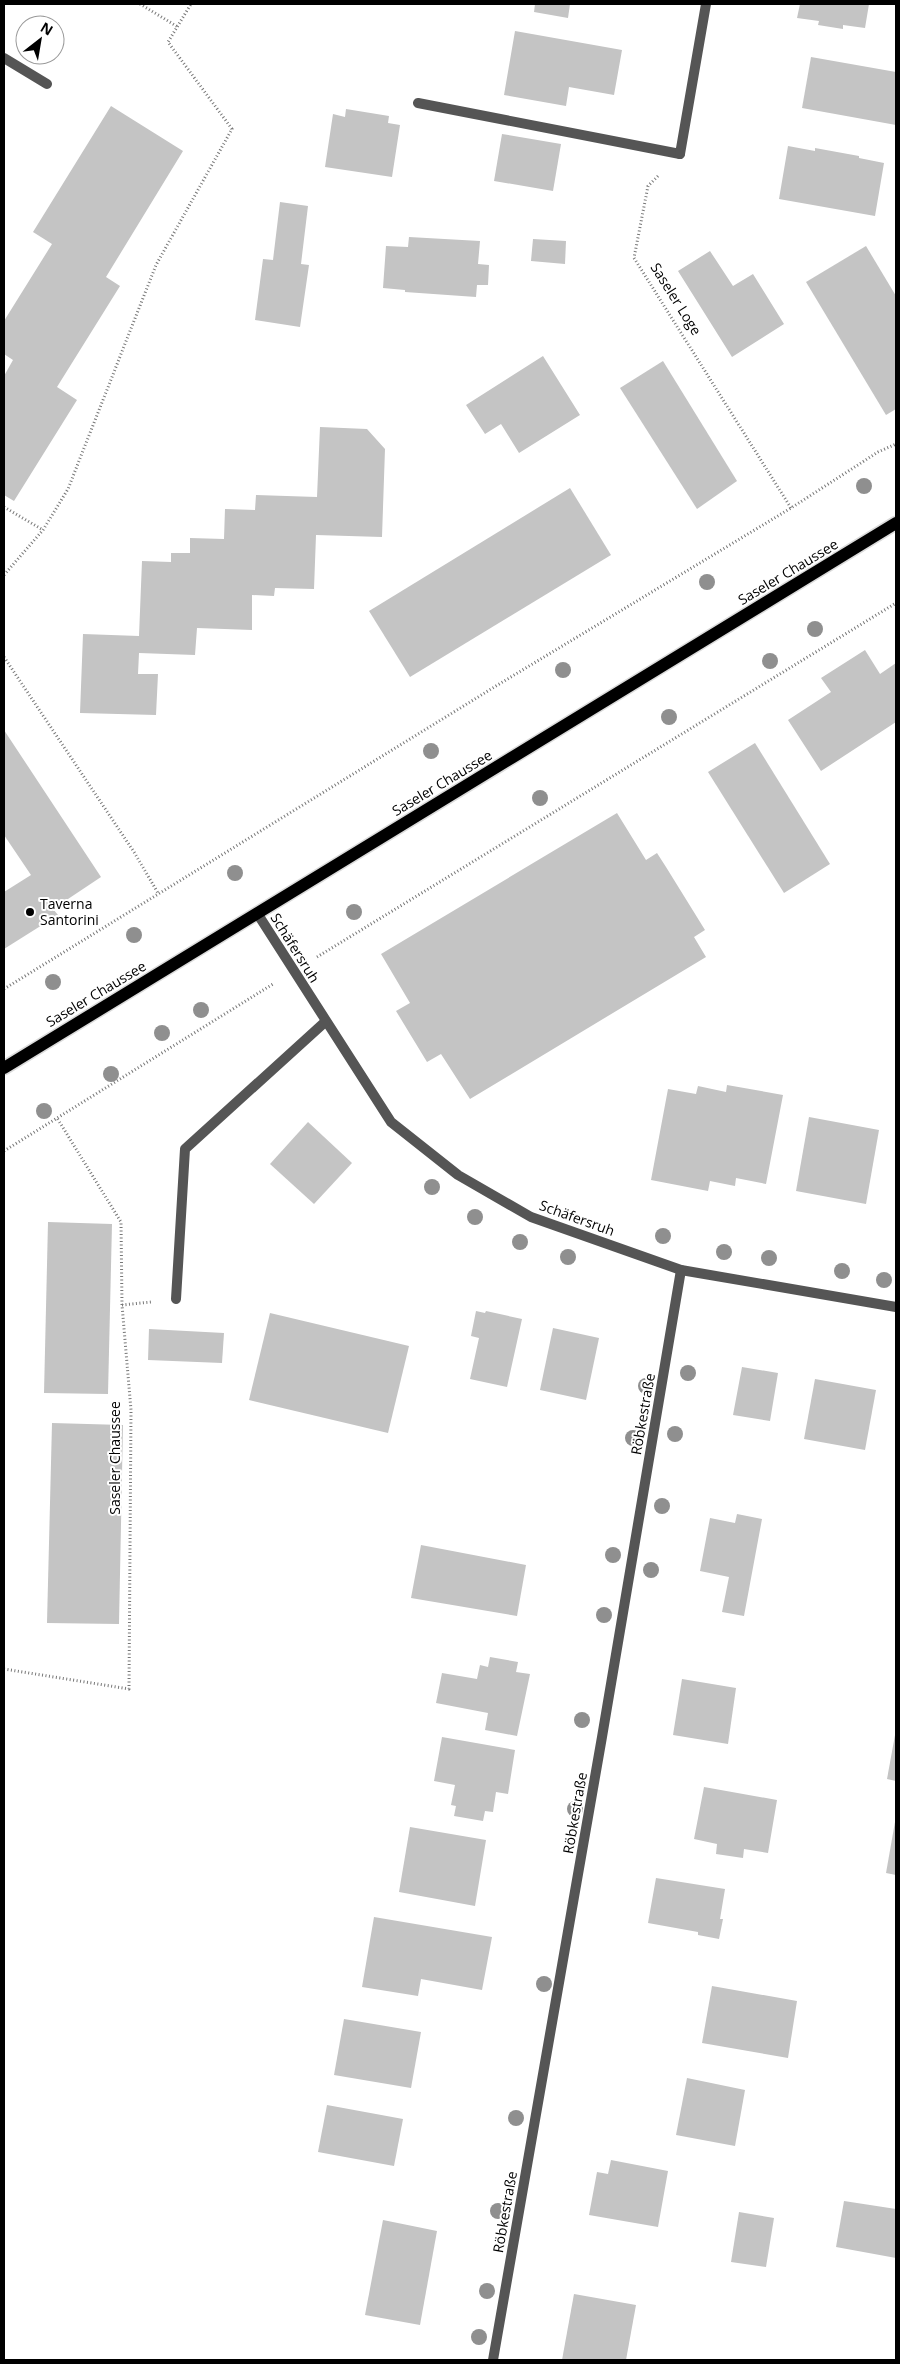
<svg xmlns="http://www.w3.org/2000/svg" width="900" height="2364" viewBox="0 0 900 2364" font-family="'Open Sans',sans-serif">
<rect width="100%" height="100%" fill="#fff"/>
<g fill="#c4c4c4">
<path d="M 535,4 L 570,4 L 568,18 L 534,12 Z"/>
<path d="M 800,4 L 869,4 L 865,28 L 843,25 L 843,29 L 818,25 L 819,21 L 797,18 Z"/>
<path d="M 515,31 L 622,50 L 614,95 L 569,87 L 566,106 L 504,95 Z"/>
<path d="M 811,57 L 896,72 L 896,125 L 802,108 Z"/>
<path d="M 111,106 L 183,151 L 106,277 L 120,286 L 57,387 L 77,400 L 14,501 L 4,495 L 4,376 L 13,360 L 4,354 L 4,321 L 52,244 L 33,232 Z"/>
<path d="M 346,109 L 389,116 L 388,123 L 400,125 L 392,177 L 325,167 L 333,114 L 345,117 Z"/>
<path d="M 502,134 L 561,144 L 553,191 L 494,181 Z"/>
<path d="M 788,146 L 815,151 L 815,148 L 859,156 L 859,158 L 884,163 L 875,216 L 779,199 Z"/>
<path d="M 280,202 L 308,206 L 301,264 L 309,265 L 300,327 L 255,320 L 263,259 L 273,260 Z"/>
<path d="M 409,237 L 480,241 L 478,264 L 489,265 L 488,285 L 477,285 L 476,297 L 405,292 L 405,290 L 383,288 L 386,246 L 408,247 Z"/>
<path d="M 533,239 L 566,241 L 565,264 L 531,261 Z"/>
<path d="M 866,246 L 896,296 L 896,409 L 886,415 L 806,282 Z"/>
<path d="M 710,251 L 733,286 L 753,274 L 784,324 L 732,357 L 678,271 Z"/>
<path d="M 543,356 L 580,415 L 519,453 L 501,424 L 485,434 L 466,405 Z"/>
<path d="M 663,361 L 737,481 L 697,509 L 620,388 Z"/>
<path d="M 320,427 L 367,429 L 385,449 L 382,537 L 316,535 L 314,589 L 275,588 L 274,596 L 252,595 L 252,630 L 197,628 L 195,655 L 139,653 L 138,674 L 158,674 L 156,715 L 80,713 L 83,634 L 139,636 L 142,561 L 171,562 L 171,553 L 190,553 L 190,538 L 224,539 L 225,509 L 255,510 L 256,495 L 317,497 Z"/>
<path d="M 570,488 L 611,555 L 410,677 L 369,611 Z"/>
<path d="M 865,650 L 880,674 L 896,663 L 896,722 L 821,771 L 788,720 L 831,692 L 821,678 Z"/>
<path d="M 4,730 L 101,877 L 53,909 L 58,915 L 4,949 L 4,892 L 31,875 L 4,835 Z"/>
<path d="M 755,743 L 830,864 L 784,893 L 708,772 Z"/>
<path d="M 617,813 L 646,860 L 657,853 L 666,867 L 705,930 L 694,937 L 706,957 L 470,1099 L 441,1054 L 427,1062 L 396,1011 L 410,1003 L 381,954 Z"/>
<path d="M 727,1085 L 783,1095 L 766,1184 L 736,1178 L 735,1186 L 710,1181 L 708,1191 L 651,1180 L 668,1089 L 696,1094 L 698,1086 L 726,1092 Z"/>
<path d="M 809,1117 L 879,1130 L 866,1204 L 796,1191 Z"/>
<path d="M 308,1122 L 352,1163 L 314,1204 L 270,1164 Z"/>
<path d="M 48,1222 L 112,1224 L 108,1394 L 44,1393 Z"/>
<path d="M 476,1311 L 485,1313 L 486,1311 L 522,1319 L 507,1387 L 470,1379 L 479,1338 L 471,1336 Z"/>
<path d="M 270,1313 L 409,1346 L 388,1433 L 249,1400 Z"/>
<path d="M 553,1328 L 599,1338 L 586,1400 L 540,1390 Z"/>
<path d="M 149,1329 L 224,1333 L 222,1363 L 148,1360 Z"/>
<path d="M 742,1367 L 778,1373 L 770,1421 L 733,1415 Z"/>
<path d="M 815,1379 L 876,1390 L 865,1450 L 804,1439 Z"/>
<path d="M 52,1423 L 123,1425 L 119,1624 L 47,1623 Z"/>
<path d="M 737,1514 L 762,1519 L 744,1616 L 722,1612 L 729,1577 L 700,1571 L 710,1518 L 735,1523 Z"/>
<path d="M 421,1545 L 526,1565 L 517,1616 L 411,1598 Z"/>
<path d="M 490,1657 L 518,1662 L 516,1672 L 530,1674 L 517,1736 L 485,1730 L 488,1713 L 436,1703 L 442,1673 L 477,1679 L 480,1665 L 488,1667 Z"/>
<path d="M 682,1679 L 736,1688 L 728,1744 L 673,1735 Z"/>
<path d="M 895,1735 L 896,1735 L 896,1781 L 887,1779 Z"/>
<path d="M 442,1737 L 515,1750 L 508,1794 L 496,1792 L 493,1812 L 485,1811 L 483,1821 L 454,1816 L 456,1806 L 451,1805 L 455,1785 L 434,1781 Z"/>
<path d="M 704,1787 L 777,1800 L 768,1853 L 744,1849 L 743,1858 L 716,1854 L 717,1844 L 694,1839 Z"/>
<path d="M 895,1822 L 896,1822 L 896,1875 L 886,1873 Z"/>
<path d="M 410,1827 L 486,1840 L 475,1906 L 399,1892 Z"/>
<path d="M 656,1878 L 725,1889 L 720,1919 L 723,1919 L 719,1939 L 698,1935 L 698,1932 L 648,1923 Z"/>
<path d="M 374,1917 L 492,1937 L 482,1990 L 421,1979 L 418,1996 L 362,1987 Z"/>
<path d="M 712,1986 L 797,2001 L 788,2058 L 702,2043 Z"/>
<path d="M 344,2019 L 421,2032 L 411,2088 L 334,2075 Z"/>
<path d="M 687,2078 L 745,2090 L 735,2146 L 676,2135 Z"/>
<path d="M 327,2105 L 403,2119 L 394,2166 L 318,2152 Z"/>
<path d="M 611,2160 L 668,2171 L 658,2227 L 589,2215 L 597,2172 L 608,2174 Z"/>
<path d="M 844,2201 L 896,2209 L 896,2258 L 836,2247 Z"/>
<path d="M 739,2212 L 774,2218 L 766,2267 L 731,2262 Z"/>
<path d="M 383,2220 L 437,2231 L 420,2325 L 365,2315 Z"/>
<path d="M 574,2294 L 636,2305 L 626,2360 L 562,2360 Z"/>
</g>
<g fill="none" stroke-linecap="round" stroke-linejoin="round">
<g stroke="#dbdbdb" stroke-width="15">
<path id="primary" d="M 4,1068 L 896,523"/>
</g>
<g stroke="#777" stroke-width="3" stroke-dasharray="1 2.5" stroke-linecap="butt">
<path d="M 140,4 L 178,27"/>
<path d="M 658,176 L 648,186 L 634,258 L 791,508"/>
<path d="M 4,507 L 43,530"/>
<path d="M 4,575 L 43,530 L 68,489 L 156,265 L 232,129 L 168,42 L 191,4"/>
<path d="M 4,657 L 134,852 L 158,893"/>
<path d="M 317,957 L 896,603"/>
<path d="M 4,989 L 496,686 L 791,508 L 878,452 L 896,444"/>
<path d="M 4,1151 L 273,984"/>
<path d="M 122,1305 L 151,1302"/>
<path d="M 4,1669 L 129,1689 L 131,1410 L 122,1305 L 121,1222 L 57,1118"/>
</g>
<g stroke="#555" stroke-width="10">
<path d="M 4,58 L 47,84"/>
<path d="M 418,103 L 680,154"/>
</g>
<g stroke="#555" stroke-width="10">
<path d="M 680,154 L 706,4"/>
<path d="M 257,913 L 391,1122 L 458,1175 L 531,1217 L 681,1270 L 896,1307"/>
<path d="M 176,1299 L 185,1149 L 325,1022"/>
<path d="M 493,2360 L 602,1737 L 681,1270"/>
</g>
<use href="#primary" stroke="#000" stroke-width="12"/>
</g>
<g fill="#8f8f8f">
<circle cx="864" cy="486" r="8"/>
<circle cx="707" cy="582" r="8"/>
<circle cx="815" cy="629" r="8"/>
<circle cx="770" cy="661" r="8"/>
<circle cx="563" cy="670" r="8"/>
<circle cx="669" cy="717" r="8"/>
<circle cx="431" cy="751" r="8"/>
<circle cx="540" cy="798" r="8"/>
<circle cx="235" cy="873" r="8"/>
<circle cx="354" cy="912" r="8"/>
<circle cx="134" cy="935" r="8"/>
<circle cx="53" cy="982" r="8"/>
<circle cx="201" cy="1010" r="8"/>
<circle cx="162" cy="1033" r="8"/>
<circle cx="111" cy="1074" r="8"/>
<circle cx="44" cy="1111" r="8"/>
<circle cx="432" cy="1187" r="8"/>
<circle cx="475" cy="1217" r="8"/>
<circle cx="663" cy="1236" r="8"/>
<circle cx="520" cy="1242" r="8"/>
<circle cx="724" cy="1252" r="8"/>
<circle cx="568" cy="1257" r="8"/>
<circle cx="769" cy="1258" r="8"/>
<circle cx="842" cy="1271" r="8"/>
<circle cx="884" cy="1280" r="8"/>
<circle cx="688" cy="1373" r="8"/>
<circle cx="646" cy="1386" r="8"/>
<circle cx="675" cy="1434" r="8"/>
<circle cx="633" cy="1438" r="8"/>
<circle cx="662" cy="1506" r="8"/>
<circle cx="613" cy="1555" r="8"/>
<circle cx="651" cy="1570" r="8"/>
<circle cx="604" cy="1615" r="8"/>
<circle cx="582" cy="1720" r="8"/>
<circle cx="575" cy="1809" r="8"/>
<circle cx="544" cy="1984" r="8"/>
<circle cx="516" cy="2118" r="8"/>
<circle cx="498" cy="2211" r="8"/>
<circle cx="487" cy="2291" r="8"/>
<circle cx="479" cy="2337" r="8"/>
</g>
<circle fill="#000" stroke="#fff" stroke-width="2" cx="30" cy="912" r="5"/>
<g text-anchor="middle" stroke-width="4" stroke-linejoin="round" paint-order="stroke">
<g font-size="14" fill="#000" stroke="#fff">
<text transform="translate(676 299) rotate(58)" y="5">Saseler Loge</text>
<text transform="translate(788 572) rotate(-31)" y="5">Saseler Chaussee</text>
<text transform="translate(442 783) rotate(-31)" y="5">Saseler Chaussee</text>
<text transform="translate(295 948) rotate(58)" y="5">Schäfersruh</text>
<text transform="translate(96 994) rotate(-31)" y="5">Saseler Chaussee</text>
<text transform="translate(577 1218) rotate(20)" y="5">Schäfersruh</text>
<text transform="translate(643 1414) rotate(-80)" y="5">Röbkestraße</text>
<text transform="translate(115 1458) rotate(-90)" y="5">Saseler Chaussee</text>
<text transform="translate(575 1813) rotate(-80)" y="5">Röbkestraße</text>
<text transform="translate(505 2212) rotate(-80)" y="5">Röbkestraße</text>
</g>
<g font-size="14" fill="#000" stroke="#fff" text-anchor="start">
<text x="40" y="909">Taverna<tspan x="40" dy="16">Santorini</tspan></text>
</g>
</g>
<rect width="900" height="2364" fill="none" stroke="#000000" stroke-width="10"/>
<g transform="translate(40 40) rotate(31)"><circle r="24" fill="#ffffff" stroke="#999999"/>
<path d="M0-4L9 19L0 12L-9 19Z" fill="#000000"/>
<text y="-8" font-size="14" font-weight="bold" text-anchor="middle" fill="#000000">N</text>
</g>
</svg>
